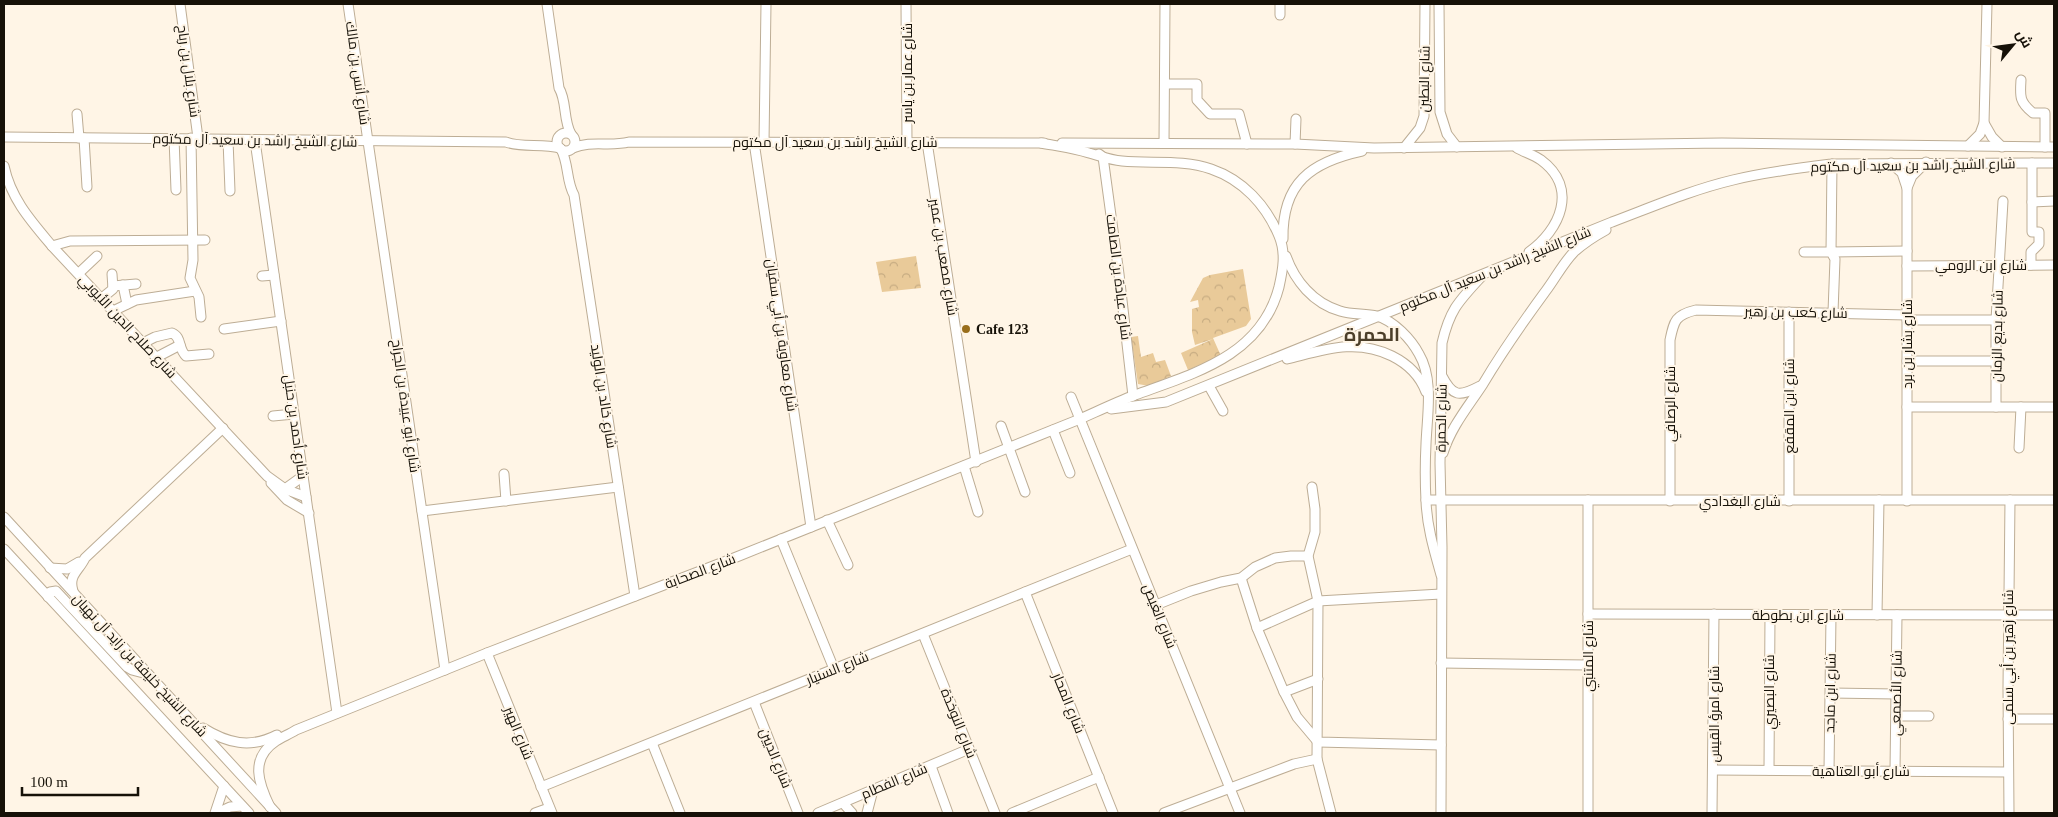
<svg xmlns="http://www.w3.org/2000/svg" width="2058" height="817" viewBox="0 0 2058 817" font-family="'Times New Roman',Cairo,serif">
<defs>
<pattern id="forest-crowns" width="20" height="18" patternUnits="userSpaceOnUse" patternTransform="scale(1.25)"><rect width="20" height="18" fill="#e9ca99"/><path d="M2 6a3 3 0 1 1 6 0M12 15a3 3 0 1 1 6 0" fill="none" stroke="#c7ac82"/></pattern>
</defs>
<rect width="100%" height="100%" fill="#fff5e6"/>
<g fill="url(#forest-crowns)">
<path d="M 916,256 L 921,288 L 882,292 L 876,262 Z"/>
<path d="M 1243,269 L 1251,319 L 1246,326 L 1213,338 L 1221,356 L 1188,370 L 1181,353 L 1213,339 L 1195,345 L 1192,332 L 1192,309 L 1199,307 L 1198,300 L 1190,302 L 1203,278 L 1210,275 Z"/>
<path d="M 1138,336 L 1141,357 L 1153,353 L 1156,362 L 1165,360 L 1171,376 L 1149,386 L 1138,384 L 1131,337 Z"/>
</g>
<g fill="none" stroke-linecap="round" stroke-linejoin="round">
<g stroke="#bdad95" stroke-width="11">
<g id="minor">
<path d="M 180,4 L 198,138"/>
<path d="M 348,4 L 445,670"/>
<path d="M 547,4 L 559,88 C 567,101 563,120 571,134"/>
<path d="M 906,4 L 907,142"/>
<path d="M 1439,4 L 1440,112 L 1447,134 L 1457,147"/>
<path d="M 1280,15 L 1280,4"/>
<path d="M 2021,80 C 2020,96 2019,102 2033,113 L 2045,113 L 2045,147"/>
<path d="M 1165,84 L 1197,84 L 1197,100 L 1210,114 L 1239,114 L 1247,144"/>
<path d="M 77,114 L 79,138"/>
<path d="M 1984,123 L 1992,137 L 2002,147"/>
<circle cx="566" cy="142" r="9"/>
<path d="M 4,137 L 506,142 C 521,148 543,143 560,148"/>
<path d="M 84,138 L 87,187"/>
<path d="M 174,138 L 176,190"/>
<path d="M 191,138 L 193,260 L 190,278 L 199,297 L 201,317"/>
<path d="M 228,140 L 230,191"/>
<path d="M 255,141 L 337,713"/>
<path d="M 754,142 L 811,527"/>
<path d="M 764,142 L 766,4"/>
<path d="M 927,142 L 976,462"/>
<path d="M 1062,143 L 1295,144 L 1374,148 L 1722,143 L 2054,147"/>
<path d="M 1164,143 L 1165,4"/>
<path d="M 1295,144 L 1296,119"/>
<path d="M 1968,146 L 1980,134 L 1984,123 L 1987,4"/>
<path d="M 573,148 C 591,140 610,147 629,142 L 1044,143"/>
<path d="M 1404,148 L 1420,128 L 1424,116 L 1425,4"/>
<path d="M 1517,148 C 1524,152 1534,155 1541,160 C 1579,188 1560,230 1529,252"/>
<path d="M 561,149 C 569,164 566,181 574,195 L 635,596"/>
<path d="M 1099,154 L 1103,157 L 1119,274 L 1133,396"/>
<path d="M 1891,163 L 1902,173 L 1907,188 L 1907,501"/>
<path d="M 1832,164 L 1831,252 L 1907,251"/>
<path d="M 4,166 C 11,199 31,221 52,246 L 267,476 L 285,489 L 306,497"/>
<path d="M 1907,188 L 1912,176 L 1926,162"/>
<path d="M 2032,202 L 2054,201"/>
<path d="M 1283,239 C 1282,183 1311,162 1362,151"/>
<path d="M 52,246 L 70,241 L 205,240"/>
<path d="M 1804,252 L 1831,252 L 1835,259 L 1833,312"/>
<path d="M 1286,256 C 1295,281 1313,303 1340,311 C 1352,315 1365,313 1377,316 C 1394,321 1411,339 1419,354 C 1434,379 1427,416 1426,444 C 1425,463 1425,482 1426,501 C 1427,527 1434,550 1441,575"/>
<path d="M 2031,265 L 2031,252 L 2039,244 L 2039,232 L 2032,232 L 2032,163"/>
<path d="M 1907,266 L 2054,265"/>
<path d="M 79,273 L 97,256"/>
<path d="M 262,276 L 274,275"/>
<path d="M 123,285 L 127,304"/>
<path d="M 113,286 L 136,284"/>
<path d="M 102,298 L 113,289 L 112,274"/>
<path d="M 113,311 L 136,300 L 195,291"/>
<path d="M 1907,320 L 1996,320"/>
<path d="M 224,329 L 281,321"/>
<path d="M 143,343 L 155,337 L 172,333 C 182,337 178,349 186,356 L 209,354"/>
<path d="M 157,357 L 180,345"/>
<path d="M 1287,359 C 1324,350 1356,338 1392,356 C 1408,364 1420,376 1426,392"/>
<path d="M 1907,361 L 1996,361"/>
<path d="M 1442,376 C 1453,397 1459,397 1480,386"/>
<path d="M 1209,386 L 1223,411"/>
<path d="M 1071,397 L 1240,813"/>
<path d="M 1907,407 L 2054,407"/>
<path d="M 1996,407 L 1996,320 L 2003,201"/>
<path d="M 1111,409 L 1166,402 L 1612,222 C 1652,207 1691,190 1733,180 C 1765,172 1799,168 1832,164 L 2054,163"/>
<path d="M 273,416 L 294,414"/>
<path d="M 1001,426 L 1025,492"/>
<path d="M 1053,430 L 1070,473"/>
<path d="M 2019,448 L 2021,407"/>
<path d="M 1443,453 C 1451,427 1468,407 1483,384 C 1502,352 1523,322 1545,292 C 1555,279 1563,263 1574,252 C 1584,243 1595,236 1606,230"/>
<path d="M 964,466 L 978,512"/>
<path d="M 504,474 L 506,501"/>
<path d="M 271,483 L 287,500 L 309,513"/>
<path d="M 1312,487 L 1315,509 L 1315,532 L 1308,556 L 1318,601 L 1317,759 L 1331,813"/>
<path d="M 285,489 L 303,476"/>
<path d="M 1426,500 L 2054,500"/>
<path d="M 1670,501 L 1670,340 C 1674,321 1675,315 1696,310 L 1907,315"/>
<path d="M 1789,501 L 1789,312"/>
<path d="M 422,511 L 618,487"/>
<path d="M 4,517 L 276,813"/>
<path d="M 827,520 L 848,565"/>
<path d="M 781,539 L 834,669"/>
<path d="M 4,549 L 249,813"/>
<path d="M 50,568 L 67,569 L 79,562"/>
<path d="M 1241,578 L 1257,628 L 1284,692 L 1297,717 L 1318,742 L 1441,745"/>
<path d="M 73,591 C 68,575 79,571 85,558 L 223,428"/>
<path d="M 1025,592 L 1113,813"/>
<path d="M 48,597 L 50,592 L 56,591 L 127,667 L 132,670 L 147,674"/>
<path d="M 1156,605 L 1191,591 L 1221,582 L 1241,578 L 1255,567 L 1275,558 L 1291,556 L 1308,556"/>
<path d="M 1588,614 L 2054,615"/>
<path d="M 1877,615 L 1879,500"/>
<path d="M 1257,628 L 1318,601 L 1441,594"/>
<path d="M 923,634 L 995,813"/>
<path d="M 487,653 L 552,813"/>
<path d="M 1441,663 L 1588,665"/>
<path d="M 1284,692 L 1318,679"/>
<path d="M 1831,693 L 1896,694"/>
<path d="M 754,702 L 798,813"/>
<path d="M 1896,716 L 1929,716"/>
<path d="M 2008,719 L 2054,719"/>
<path d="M 203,728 C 227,743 250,749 277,735"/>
<path d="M 652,743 L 680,813"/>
<path d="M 931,766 L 948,813"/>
<path d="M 1713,770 L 2008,772"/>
<path d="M 1769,770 L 1770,615"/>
<path d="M 1829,771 L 1831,615"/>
<path d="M 1895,771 L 1897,615"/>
<path d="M 541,787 L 1132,549"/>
<path d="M 843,803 L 852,813"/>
<path d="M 270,807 C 259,784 249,759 276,741 C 282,737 290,734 296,730 L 487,653 L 729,560 L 1080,419 C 1098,411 1117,402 1135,395 C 1195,373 1261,356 1279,287 C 1283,269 1286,253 1279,236 C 1266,205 1243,180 1211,169 C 1183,159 1151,164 1122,161 C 1110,160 1100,156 1089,153 C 1073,148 1057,146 1041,143"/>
<path d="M 215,813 L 224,786"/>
<path d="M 217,813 L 230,807 L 242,806"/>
<path d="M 535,813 L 549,808"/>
<path d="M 818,813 L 969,749"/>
<path d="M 867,813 L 873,790"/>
<path d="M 1012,813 L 1099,777"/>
<path d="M 1164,813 L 1294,764 L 1317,759"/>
<path d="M 1441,813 L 1442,547 L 1440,463 L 1442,343 C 1450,309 1459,301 1482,276"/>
<path d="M 1588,813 L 1588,500"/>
<path d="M 1712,813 L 1714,614"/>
<path d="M 2009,813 L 2008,688 L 2010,500"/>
</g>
</g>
<use href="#minor" stroke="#fff" stroke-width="9"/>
</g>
<circle fill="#996e1c" stroke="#fff5e6" stroke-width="2" cx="966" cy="329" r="5"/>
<g text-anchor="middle" stroke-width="4" stroke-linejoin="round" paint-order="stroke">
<g font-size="14" fill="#161108" stroke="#fff5e6">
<text transform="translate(189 71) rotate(82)" y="5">شارع بلال بن رباح</text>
<text transform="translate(358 73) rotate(82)" y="5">شارع أنس بن مالك</text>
<text transform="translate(907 73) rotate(-90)" y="5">شارع عمار بن ياسر</text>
<text transform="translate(1424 79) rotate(-89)" y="5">شارع البطين</text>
<text transform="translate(255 140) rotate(1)" y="5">شارع الشيخ راشد بن سعيد آل مكتوم</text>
<text x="835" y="147">شارع الشيخ راشد بن سعيد آل مكتوم</text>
<text transform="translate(1913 165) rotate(-1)" y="5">شارع الشيخ راشد بن سعيد آل مكتوم</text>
<text transform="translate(944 257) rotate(81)" y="5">شارع مصعب بن عمير</text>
<text x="1981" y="270">شارع ابن الرومي</text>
<text transform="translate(1495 269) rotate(-22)" y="5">شارع الشيخ راشد بن سعيد آل مكتوم</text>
<text transform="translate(1119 277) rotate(83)" y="5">شارع عبادة بن الصامت</text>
<text transform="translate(1796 312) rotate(1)" y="5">شارع كعب بن زهير</text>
<text transform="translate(128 326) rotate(47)" y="5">شارع صلاح الدين الأيوبي</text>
<text transform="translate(782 335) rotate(82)" y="5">شارع معاوية بن أبي سفيان</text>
<text transform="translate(1997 336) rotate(-89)" y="5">شارع بديع الزمان</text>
<text transform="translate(1907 344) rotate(-90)" y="5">شارع بشار بن برد</text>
<text transform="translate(604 396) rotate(81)" y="5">شارع خالد بن الوليد</text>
<text transform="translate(1670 404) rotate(-90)" y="5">شارع الرصافي</text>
<text transform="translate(406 406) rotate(82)" y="5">شارع أبو عبيدة بن الجراح</text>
<text transform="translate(1789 406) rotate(-90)" y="5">شارع ابن المقفع</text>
<text transform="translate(1441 418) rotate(-89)" y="5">شارع الحمرة</text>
<text transform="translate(296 427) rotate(82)" y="5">شارع أحمد بن حنبل</text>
<text x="1740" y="506">شارع البغدادي</text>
<text transform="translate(700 571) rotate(-21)" y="5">شارع الصحابة</text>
<text x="1798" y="620">شارع ابن بطوطة</text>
<text transform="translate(1160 616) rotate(68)" y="5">شارع الغيص</text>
<text transform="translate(1588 656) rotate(-90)" y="5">شارع المتنبي</text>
<text transform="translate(2008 657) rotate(-90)" y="5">شارع زهير بن أبي سلمى</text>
<text transform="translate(140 665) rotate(47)" y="5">شارع الشيخ خليفة بن زايد آل نهيان</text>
<text transform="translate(837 668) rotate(-22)" y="5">شارع السنيار</text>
<text transform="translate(1769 692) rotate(-90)" y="5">شارع البصيري</text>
<text transform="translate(1830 693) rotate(-89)" y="5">شارع ابن ماجد</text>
<text transform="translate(1896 693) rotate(-89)" y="5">شارع الأصمعي</text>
<text transform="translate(1069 703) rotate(68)" y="5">شارع المحار</text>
<text transform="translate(1714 714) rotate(-90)" y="5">شارع امرؤ القيس</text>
<text transform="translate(959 723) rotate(68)" y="5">شارع النوخذة</text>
<text transform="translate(519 733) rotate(68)" y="5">شارع الهير</text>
<text transform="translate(776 758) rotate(68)" y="5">شارع الديين</text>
<text x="1861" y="776">شارع أبو العتاهية</text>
<text transform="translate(894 781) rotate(-23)" y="5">شارع الفطام</text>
</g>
<g font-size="14" font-weight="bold" fill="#161108" stroke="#fff5e6" text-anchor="start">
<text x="976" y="334">Cafe 123</text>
</g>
<g font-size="19" font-weight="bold" fill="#4c3f2a" stroke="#fff5e6">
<text x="1372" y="341">الحمرة</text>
</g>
</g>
<rect width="2058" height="817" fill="none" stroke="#161108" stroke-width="10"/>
<g transform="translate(2013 45) rotate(61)" stroke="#fff5e6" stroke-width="4" paint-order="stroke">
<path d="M0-4L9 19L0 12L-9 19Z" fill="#161108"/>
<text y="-8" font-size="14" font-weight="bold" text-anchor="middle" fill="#161108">ش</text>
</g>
<path d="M22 787v8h116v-8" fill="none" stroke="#161108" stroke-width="2.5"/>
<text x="30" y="787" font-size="15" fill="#161108" stroke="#fff5e6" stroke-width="4" paint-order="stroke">100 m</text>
</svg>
